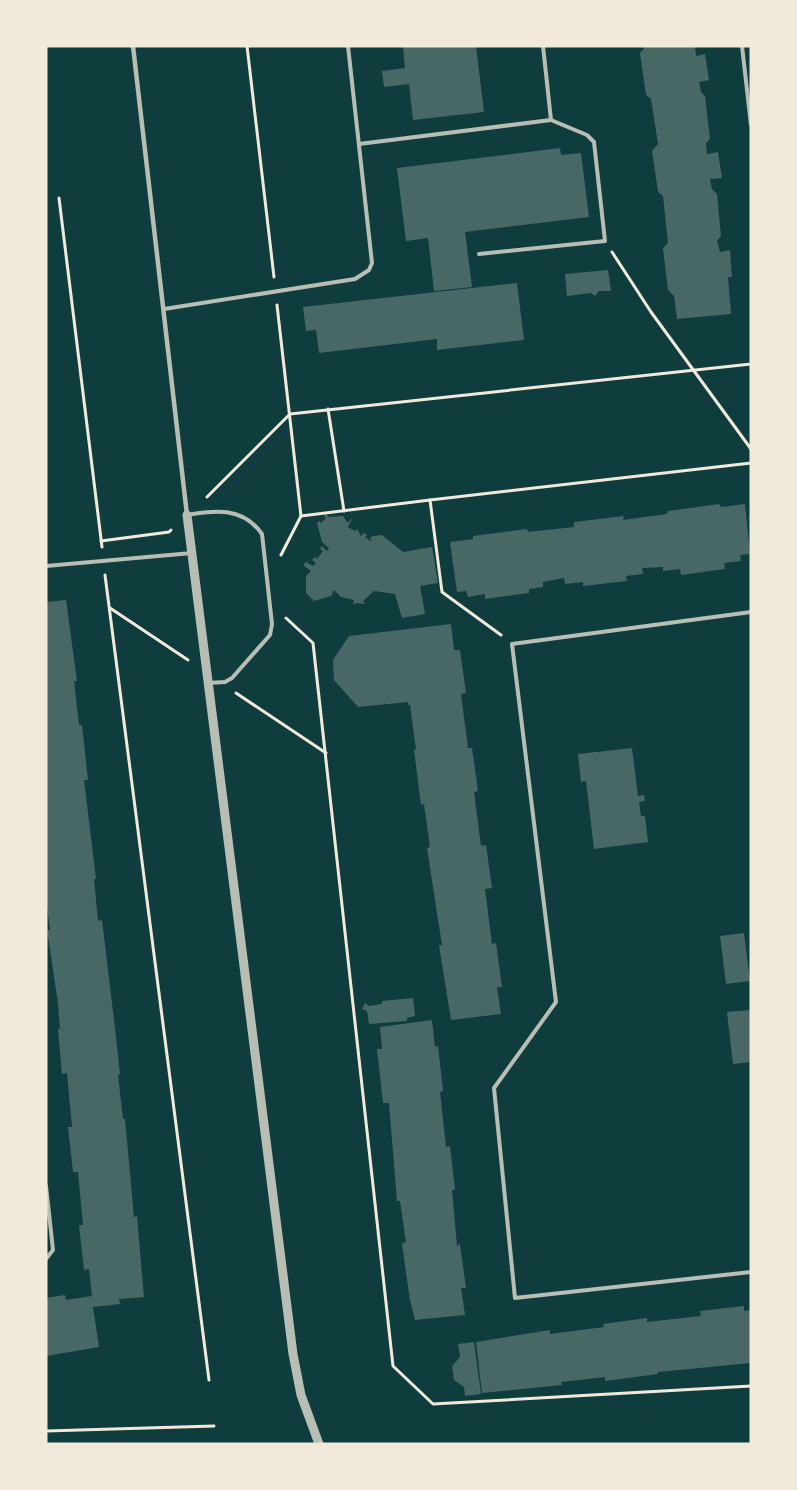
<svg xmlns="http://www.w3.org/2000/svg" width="797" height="1490" viewBox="0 0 797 1490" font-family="'IBM Plex Sans',sans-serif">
<rect width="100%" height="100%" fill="#0f3d3e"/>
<g fill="#486865">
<path d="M 403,46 L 476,46 L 484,112 L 413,120 L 409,84 L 384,87 L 382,71 L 405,68 Z"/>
<path d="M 646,46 L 695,46 L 696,56 L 705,54 L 709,80 L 699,82 L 701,92 L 705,96 L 710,139 L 706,143 L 707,154 L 718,152 L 722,178 L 710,179 L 712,189 L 717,194 L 721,236 L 717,241 L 720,252 L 730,250 L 732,277 L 728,277 L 731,314 L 677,319 L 674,296 L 668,290 L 663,248 L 668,243 L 663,196 L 658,192 L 652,151 L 658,144 L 651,99 L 646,95 L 640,53 Z"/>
<path d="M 560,148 L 561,155 L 581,153 L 589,217 L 465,232 L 472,287 L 434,291 L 428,238 L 406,241 L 397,168 Z"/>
<path d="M 608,270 L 611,291 L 599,291 L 595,296 L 591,293 L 567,296 L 565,274 Z"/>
<path d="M 517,283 L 524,340 L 437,350 L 437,339 L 319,353 L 316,330 L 306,331 L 303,307 Z"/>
<path d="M 719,504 L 721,507 L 745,504 L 750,554 L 740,555 L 741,561 L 724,563 L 725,569 L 681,575 L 680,569 L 663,571 L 663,567 L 642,568 L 643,574 L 626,576 L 627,581 L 583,586 L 583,582 L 565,584 L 564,578 L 543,582 L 543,587 L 529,589 L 529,593 L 485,599 L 485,594 L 468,597 L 466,591 L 457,592 L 450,542 L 473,539 L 473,536 L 527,529 L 528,532 L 574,527 L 574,522 L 624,516 L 623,520 L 667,514 L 668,511 Z"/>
<path d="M 326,514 L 329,517 L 343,516 L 348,523 L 353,517 L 348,527 L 355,531 L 357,529 L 361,536 L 364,533 L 367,535 L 365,537 L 372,542 L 370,538 L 373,536 L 382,535 L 403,552 L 432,547 L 438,583 L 420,586 L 425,614 L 402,618 L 395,594 L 374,591 L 363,601 L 365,604 L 356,603 L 353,605 L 354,600 L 341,597 L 334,590 L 331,596 L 314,601 L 306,593 L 306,576 L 311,571 L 303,565 L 306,562 L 313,566 L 316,563 L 312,560 L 315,557 L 317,559 L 323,551 L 320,549 L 322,546 L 327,551 L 329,548 L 322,542 L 317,523 L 319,521 L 321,523 L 326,518 L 324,516 Z"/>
<path d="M 66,600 L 77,681 L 74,681 L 79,725 L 82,725 L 88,780 L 84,780 L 96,879 L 94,879 L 98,921 L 102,920 L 114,1020 L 120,1074 L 118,1075 L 123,1119 L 125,1119 L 134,1217 L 137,1216 L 144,1297 L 119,1299 L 120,1304 L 93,1307 L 99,1347 L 46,1356 L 46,1298 L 65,1295 L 66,1300 L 92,1296 L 89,1269 L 84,1270 L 79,1225 L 83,1225 L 78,1172 L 73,1172 L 68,1127 L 72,1127 L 67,1073 L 62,1074 L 58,1029 L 60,1029 L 58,1003 L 47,930 L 50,930 L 46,899 L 46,602 Z"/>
<path d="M 451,624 L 454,650 L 460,650 L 466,693 L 461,694 L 468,748 L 472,748 L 478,791 L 474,792 L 481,846 L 486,845 L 492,888 L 485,889 L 492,944 L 496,943 L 502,987 L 497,987 L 501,1014 L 451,1020 L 439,945 L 442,945 L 427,848 L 430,847 L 424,804 L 421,805 L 414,750 L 416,750 L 410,705 L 408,705 L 408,702 L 358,707 L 334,680 L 333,660 L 349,636 Z"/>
<path d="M 632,748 L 638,796 L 644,795 L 645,801 L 639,802 L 641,816 L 645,816 L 648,842 L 594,849 L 586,781 L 581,782 L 578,754 Z"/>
<path d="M 744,933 L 750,981 L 726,984 L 720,936 Z"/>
<path d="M 413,998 L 415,1016 L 407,1018 L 407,1021 L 369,1024 L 367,1011 L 362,1009 L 365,1003 L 369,1006 L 382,1004 L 382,1001 Z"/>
<path d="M 751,1010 L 751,1062 L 733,1064 L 727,1012 Z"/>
<path d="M 432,1020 L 435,1047 L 438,1046 L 443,1091 L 440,1092 L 446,1147 L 450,1146 L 455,1190 L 452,1190 L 457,1246 L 460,1244 L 466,1288 L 461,1288 L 465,1315 L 415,1320 L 410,1300 L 402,1244 L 406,1242 L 400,1201 L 397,1201 L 389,1103 L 383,1103 L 377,1049 L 382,1049 L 380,1027 Z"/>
<path d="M 744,1306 L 744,1311 L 751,1310 L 751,1363 L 658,1372 L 658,1374 L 605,1381 L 605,1377 L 561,1382 L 562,1385 L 482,1393 L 476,1342 L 550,1330 L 550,1334 L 604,1327 L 603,1324 L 647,1318 L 647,1322 L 701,1316 L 700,1311 Z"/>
<path d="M 474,1342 L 481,1394 L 465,1396 L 464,1387 L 454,1380 L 452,1366 L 460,1357 L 458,1344 Z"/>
</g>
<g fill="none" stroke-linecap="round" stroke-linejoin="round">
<g stroke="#f1e9da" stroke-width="3">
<path d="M 247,46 L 274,277"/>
<path d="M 59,198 L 102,547"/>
<path d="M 612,252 L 651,312 L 751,449"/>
<path d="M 277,305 L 301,516 L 281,555"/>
<path d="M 328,409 L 344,511"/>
<path d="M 207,497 L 290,414 L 751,364"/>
<path d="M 430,500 L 751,463"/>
<path d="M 301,516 L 430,500 L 442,592 L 501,635"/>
<path d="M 101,541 L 169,532 L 171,530"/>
<path d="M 105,575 L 209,1380"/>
<path d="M 110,608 L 188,660"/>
<path d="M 286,618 L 313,643 L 393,1366 L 433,1404 L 751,1386"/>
<path d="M 236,693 L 326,753"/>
<path d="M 46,1431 L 214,1426"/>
</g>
<g stroke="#b8beb3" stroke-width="4">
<path d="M 742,46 L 751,125"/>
<path d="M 359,144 L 551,120 L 543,46"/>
<path d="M 479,254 L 605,241 L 594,142 L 587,135 L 551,120"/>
<path d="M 164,309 L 355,279 L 369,270 L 372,263 L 348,46"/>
<path d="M 187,515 C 216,510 243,507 262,534 L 272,624 L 270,635 L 232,678 L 225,682 L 207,683"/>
<path d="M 46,566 L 192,553"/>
<path d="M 751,612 L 512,644 L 556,1002 L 494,1088 L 515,1298 L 751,1272"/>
<path d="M 46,1186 L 53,1250 L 46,1259"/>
</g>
<path stroke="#b8beb3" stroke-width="4.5" d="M 133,46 L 187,515"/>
<path stroke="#b8beb3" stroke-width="9" d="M 187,515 L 293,1354 L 301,1395 L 319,1444"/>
</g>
<rect width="797" height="1490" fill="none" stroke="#f1e9da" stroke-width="95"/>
</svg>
